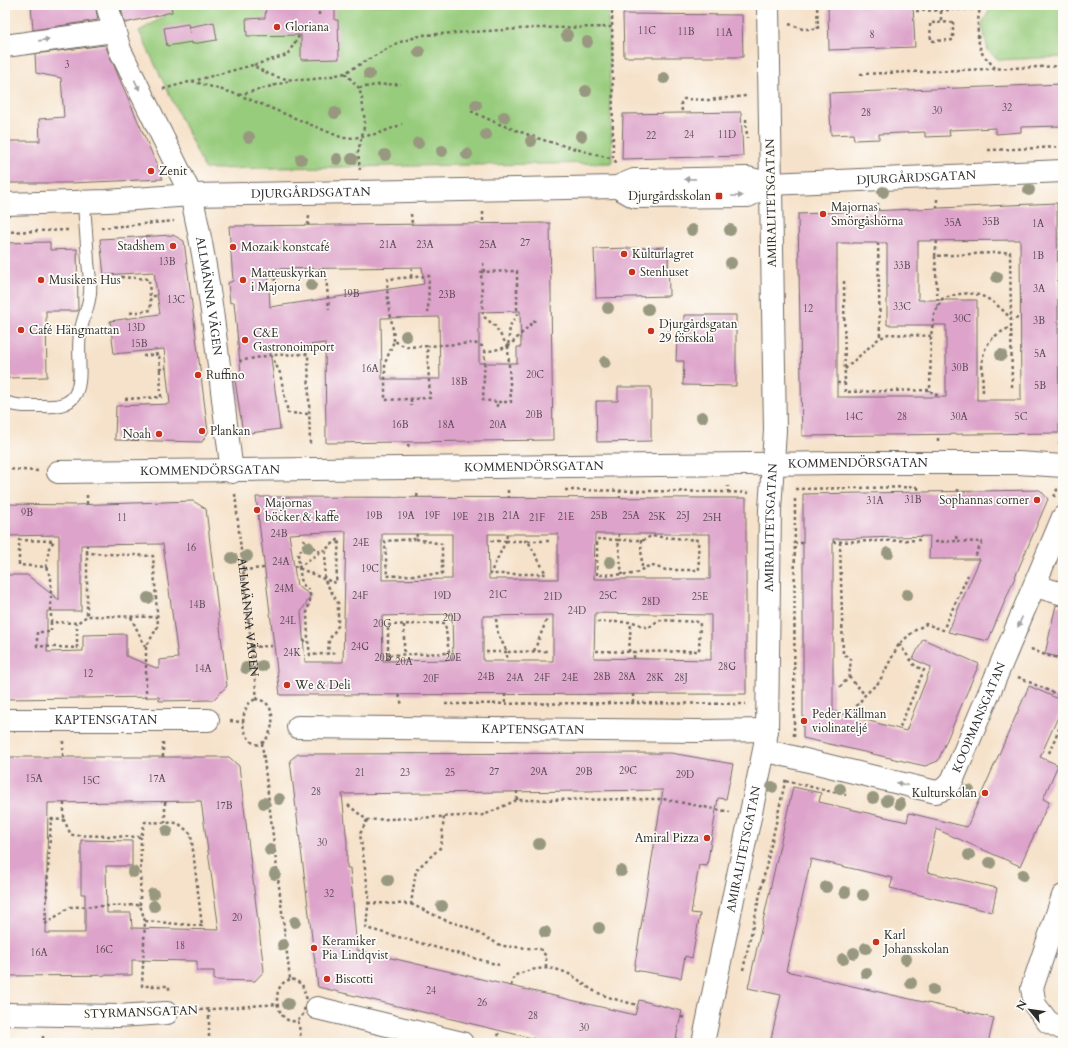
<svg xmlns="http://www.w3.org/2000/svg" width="1068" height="1048" viewBox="0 0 1068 1048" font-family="Cardo,serif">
<rect width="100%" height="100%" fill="#fdfcf7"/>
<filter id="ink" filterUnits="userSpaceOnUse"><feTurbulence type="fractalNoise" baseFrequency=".025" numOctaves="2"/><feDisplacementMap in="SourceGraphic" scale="8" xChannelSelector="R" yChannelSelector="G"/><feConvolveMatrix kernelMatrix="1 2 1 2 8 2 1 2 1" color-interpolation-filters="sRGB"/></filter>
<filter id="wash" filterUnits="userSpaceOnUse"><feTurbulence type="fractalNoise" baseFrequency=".012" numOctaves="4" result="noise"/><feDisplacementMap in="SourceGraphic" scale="16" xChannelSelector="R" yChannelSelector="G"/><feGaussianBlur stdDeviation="0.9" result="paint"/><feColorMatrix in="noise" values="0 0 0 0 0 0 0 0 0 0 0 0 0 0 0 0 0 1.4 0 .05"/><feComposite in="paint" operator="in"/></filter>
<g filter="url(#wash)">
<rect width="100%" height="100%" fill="#f6e2ca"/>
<g fill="#98cc7d" stroke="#627c54">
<path d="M 170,5 L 608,5 L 612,163 L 205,169 L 139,31 L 164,17 Z"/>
<path d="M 992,5 L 1054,5 L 1063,8 L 1063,57 L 999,60 L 988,51 L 982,24 Z"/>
</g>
<g id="blocks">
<g fill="#dda3ca" fill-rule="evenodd">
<path d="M 31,5 L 95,5 L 98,20 L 33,30 Z"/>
<path d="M 120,5 L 171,5 L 172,12 L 125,23 Z"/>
<path d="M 266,5 L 331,5 L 331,8 L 335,8 L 335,20 L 338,20 L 339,59 L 301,60 L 301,35 L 247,36 L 246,19 L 265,18 Z"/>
<path d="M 828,5 L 913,5 L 915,47 L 829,50 Z"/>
<path d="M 623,14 L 742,15 L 743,57 L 624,57 Z"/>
<path d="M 214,22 L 217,40 L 192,44 L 192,42 L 167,46 L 164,28 L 188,24 L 190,33 L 189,27 Z"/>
<path d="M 105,45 L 163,179 L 70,183 L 5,183 L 5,141 L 40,141 L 39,119 L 64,117 L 61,78 L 36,73 L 35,54 Z"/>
<path d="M 1063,84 L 1063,126 L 1021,127 L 1021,132 L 996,134 L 996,128 L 949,130 L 950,136 L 925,137 L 925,132 L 879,134 L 879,139 L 854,140 L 853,134 L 831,135 L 829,93 Z"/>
<path d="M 741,112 L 743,156 L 622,159 L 623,114 Z"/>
<path d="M 1057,203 L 1059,433 L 802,436 L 798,214 ZM 1020,240 L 1021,400 L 977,400 L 977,300 L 918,300 L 918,241 ZM 837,243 L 887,243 L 887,325 L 946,325 L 946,397 L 837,397 Z"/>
<path d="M 550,223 L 553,440 L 326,443 L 325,343 L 270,350 L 280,429 L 243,434 L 234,373 L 241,373 L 234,302 L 230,303 L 228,283 L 233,281 L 229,226 ZM 422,267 L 424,284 L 270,307 L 268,269 ZM 520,311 L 521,347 L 517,347 L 517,363 L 479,363 L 479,312 ZM 439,317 L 440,379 L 382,379 L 381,318 Z"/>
<path d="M 173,235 L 184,241 L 208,432 L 202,442 L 115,440 L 116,406 L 170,404 L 164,349 L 114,354 L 110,321 L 160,314 L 154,272 L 104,275 L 100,239 Z"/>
<path d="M 50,242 L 50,250 L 77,249 L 78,311 L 46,311 L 47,377 L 5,378 L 5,243 Z"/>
<path d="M 668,247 L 669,296 L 596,298 L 594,249 Z"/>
<path d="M 684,315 L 736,315 L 736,386 L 683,385 L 684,361 L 676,361 L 677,339 L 683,339 Z"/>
<path d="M 618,387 L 651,387 L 651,441 L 597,442 L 596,401 L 618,401 Z"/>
<path d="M 1040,490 L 1048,499 L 988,641 L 948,632 L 980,559 L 929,559 L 930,536 L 833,539 L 833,711 L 906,731 L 931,667 L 913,659 L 923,639 L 979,664 L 938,761 L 925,766 L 803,738 L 803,494 Z"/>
<path d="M 256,497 L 746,498 L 746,694 L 280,695 ZM 346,531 L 343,662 L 305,662 L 301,612 L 311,595 L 297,586 L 289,534 ZM 382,534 L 452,534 L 452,579 L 382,580 ZM 488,534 L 558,534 L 558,579 L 489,579 ZM 595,534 L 710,534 L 710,579 L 594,579 ZM 595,613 L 711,615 L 711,660 L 594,658 ZM 452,614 L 453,660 L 383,661 L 382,616 ZM 553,615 L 553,661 L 483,661 L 483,616 Z"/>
<path d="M 193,501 L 206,509 L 227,686 L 213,700 L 159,701 L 159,697 L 5,699 L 5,575 L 27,575 L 59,600 L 59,535 L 5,536 L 5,504 L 73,505 ZM 163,544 L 178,658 L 159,660 L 159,669 L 126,656 L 126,634 L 83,635 L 83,651 L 47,652 L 47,611 L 81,611 L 81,545 Z"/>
<path d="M 1056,605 L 1063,606 L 1063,658 L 1045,654 Z"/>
<path d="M 1029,686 L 1063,701 L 1063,706 L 1040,757 L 1058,765 L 1043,799 L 1049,802 L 1020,866 L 936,829 L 927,872 L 997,888 L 992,912 L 890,888 L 893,878 L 811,859 L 786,971 L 994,1018 L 988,1043 L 770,1043 L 781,995 L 748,988 L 793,787 L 821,793 L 819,802 L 907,822 L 909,813 L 967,827 Z"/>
<path d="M 671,753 L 733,764 L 726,799 L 718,798 L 707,866 L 699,865 L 691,913 L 700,914 L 692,958 L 685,956 L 681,978 L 634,970 L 663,790 L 342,794 L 347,843 L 347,868 L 350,868 L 357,950 L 635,1015 L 639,1000 L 682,1011 L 675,1043 L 552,1043 L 318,987 L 290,760 L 298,754 Z"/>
<path d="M 5,757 L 229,757 L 239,766 L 264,971 L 255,981 L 214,980 L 214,971 L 197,971 L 197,961 L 132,960 L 132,975 L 5,976 ZM 201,801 L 219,930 L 132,928 L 131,913 L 107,913 L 106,866 L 132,866 L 132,841 L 81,840 L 81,894 L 85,894 L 85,933 L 46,933 L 48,803 Z"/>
</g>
</g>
</g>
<g filter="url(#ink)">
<use href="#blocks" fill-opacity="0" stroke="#726b63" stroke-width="1"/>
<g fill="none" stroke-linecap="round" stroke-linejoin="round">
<g stroke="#726b63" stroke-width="14">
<path id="service" d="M 5,402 C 17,407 31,406 44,406 C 94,409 75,365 80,334 C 82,320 89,307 90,293 C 91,283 89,272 88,262 C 87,242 85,222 84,202"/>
</g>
<g stroke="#726b63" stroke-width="24">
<g id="minor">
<path id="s2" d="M 107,5 L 120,50 L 191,195 C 212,284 220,381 232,472"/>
<path d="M 5,46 L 113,31"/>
<path id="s3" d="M 58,472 L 839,463 L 1018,463 L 1063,466"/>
<path d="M 1035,586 L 1063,594"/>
<path id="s4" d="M 5,720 L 208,720"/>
<path id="s5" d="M 298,727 L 699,731 L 767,730"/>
<path id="s6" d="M 764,750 L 936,792 L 944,789 L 952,781 L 1063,517"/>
<path d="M 1063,896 L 1032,988 L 1035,1005 L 1048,1022 L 1063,1029"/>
<path d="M 317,1008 L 462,1043"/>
<path d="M 5,1014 L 118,1016 L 167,1013"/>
<path id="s7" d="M 703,1043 L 764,750 L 767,730 L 770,510 L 775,430 L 768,5"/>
</g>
</g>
<g stroke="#726b63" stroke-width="24">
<g id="tertiary">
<path d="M 617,187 L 635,197 L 748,196 L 770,184"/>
<path id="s8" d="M 5,204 L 107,201 L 191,195 L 617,187 L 634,180 L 644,180 L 748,178 L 770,184 L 1063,171"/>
</g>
</g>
<g stroke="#726b63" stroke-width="2.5" stroke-dasharray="3 3" stroke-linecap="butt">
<path d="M 612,5 L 613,159 L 617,163"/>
<path d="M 627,5 L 627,7"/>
<path d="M 941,5 L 941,22"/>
<path d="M 981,5 C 977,18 976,40 982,53 C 985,58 991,63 995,68"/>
<path d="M 685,8 L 685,5"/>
<path d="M 916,11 L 980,9"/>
<path d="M 319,15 L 319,5"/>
<path d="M 953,22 L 953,40 L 931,41 L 930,23 Z"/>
<path d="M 789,24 L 803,29 L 818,29 L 817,5"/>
<path d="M 254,65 L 287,55 L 299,36"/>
<path d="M 345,73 L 359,88 L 362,99 L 365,123 L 358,152 L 360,170"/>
<path d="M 860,74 L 1063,66"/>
<path d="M 192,81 L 239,95 L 343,138 C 365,138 382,133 402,124"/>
<path d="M 359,88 L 376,85 L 401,84"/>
<path d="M 163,89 L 253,65 C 282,86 312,81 345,73 L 397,43 L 423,35 L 535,28 L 613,27"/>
<path d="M 239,95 L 290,81"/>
<path d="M 471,111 L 499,124 L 543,140 L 613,159"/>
<path d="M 682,111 L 681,103 L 684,99 L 709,100 L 746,96"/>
<path d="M 746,119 L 747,138"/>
<path d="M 988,150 L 1063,147"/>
<path d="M 937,208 L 937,199"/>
<path d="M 878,211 L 878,203"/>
<path d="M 483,212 L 483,223"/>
<path d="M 411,214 L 412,224"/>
<path d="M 308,225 L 309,216"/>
<path d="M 101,228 L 174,221"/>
<path d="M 5,232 L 68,230"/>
<path d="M 878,243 L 880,338"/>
<path d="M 935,256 L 937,241"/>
<path d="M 483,263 L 484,272"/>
<path d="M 517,271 L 517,314 L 510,326 L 508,347 L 495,326 L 483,316 L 481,272 Z"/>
<path d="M 310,276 L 326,276 L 329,309"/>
<path d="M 121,277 L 149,279 L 150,296 L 158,296"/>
<path d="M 411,277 L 412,266"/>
<path d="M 844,281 L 845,392 L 930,390 L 931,336 L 934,315 L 942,299 C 973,287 990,295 1011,319"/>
<path d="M 274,293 L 275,277 L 310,276 L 309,268"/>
<path d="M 938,307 L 935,256 L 1010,252 L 1011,318"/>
<path d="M 130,313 L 151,310 L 150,296"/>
<path d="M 394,341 C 393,320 385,299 388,279 L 429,276 L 428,313"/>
<path d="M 427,346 L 406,347 L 394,341 L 385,363 L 385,400 L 430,398 L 427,346 L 474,343 L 482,346 L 485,352"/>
<path d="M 508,347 L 535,320"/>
<path d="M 271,355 L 280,373 L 288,413 L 309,414"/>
<path d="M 143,356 L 159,354 L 160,369 L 166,368"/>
<path d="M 239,361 L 271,355 L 308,354 L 310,446"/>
<path d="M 845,369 L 877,340 L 888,334 L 931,336"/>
<path d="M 837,383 L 845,383"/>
<path d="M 1012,387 L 1011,319 L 1021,318"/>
<path d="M 930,391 L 940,397"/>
<path d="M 983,392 C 982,359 977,342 1011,327"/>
<path d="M 125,399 L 161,397 L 160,369"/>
<path d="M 411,399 L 411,406"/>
<path d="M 497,407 L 497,402 L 511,402 L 508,347 L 485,352 L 483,400 L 497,402"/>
<path d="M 938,441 L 938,435"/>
<path d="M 1059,444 L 1062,435 L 1060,196"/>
<path d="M 408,447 L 409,441"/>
<path d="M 5,469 L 38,471"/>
<path d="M 918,487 L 918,492"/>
<path d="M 795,489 L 917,487"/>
<path d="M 508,490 L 508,498"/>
<path d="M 565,490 L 728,492 L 728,486"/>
<path d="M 620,490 L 620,498"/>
<path d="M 728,492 L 749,493"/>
<path d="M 958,492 L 958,486"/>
<path id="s1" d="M 235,494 L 257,699"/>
<path d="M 417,497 L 418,491"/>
<path d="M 1054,497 L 1057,490 L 1056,487"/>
<path d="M 87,504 L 87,494"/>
<path d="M 619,534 L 618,540 L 597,539 L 597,575 L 635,574 L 646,567 L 653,566 L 666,570 L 699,570 L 698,540 L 651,536 L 644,540 L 618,540 L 622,575"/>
<path d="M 956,536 L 957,541 L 982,542 L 975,557"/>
<path d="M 416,539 L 442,544 L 442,574 L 387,576 L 385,541 L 416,539 L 417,534"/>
<path d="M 19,540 L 54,541 L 49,548 L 46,567 L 19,565 Z"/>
<path d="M 641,540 L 642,570"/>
<path d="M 491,541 L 506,541 L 507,534"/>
<path d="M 506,541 L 528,541 L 546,574 L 490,574 Z"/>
<path d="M 528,541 L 549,541"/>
<path d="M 833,542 L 920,540 L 920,536"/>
<path d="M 935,542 L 957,541"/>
<path d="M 794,543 L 803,543"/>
<path d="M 320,552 L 299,567 L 298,553 L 303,548 L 304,540 L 320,552 L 326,549"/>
<path d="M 87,553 L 87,545"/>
<path d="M 294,566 L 324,579 L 336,583 L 339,539 L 326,549 L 324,579 L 338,603 L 338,626 L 329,640 L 328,654"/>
<path d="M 46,567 L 51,578 L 51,622 L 77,623 L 87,616"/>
<path d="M 299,567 L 302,584 L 310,591 L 310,600 L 307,613 L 308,640"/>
<path d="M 243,570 L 264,568"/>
<path d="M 131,617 L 145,647"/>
<path d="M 496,619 L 498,634 L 507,652 L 549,651"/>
<path d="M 51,622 L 51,632 L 37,632 L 37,646 L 77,648 L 77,623"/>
<path d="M 597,622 L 633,622 L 648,628 L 659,620 L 700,622 L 699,651 L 634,652 L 634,659"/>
<path d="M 404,625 L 404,655"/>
<path d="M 303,641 L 308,640 L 310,655 L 337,653"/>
<path d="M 899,644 L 915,666 L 924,670 L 899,729"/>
<path d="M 251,647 L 274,646"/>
<path d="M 1031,649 L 1045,655 L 1063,659"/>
<path d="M 534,651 L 547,619"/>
<path d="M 596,651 L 634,652"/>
<path d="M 486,652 L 507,652 L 507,661"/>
<path d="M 629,652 L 631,622"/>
<path d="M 388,655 L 388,625 L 445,623 L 449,653 L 388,655 L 388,661"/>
<path d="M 849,677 L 865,695"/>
<path d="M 1018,677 L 1063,697"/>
<path d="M 840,687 L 849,677 L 851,659 L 843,654 L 840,543"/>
<path d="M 505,694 L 505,703"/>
<path d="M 399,695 L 402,705"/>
<path d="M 146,698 L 146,647 L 158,626 L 153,556 L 87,553 L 87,616 L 157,617"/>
<path d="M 255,699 C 290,701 264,770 246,734 C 241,724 243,714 248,704 Z"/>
<path d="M 633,703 L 633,694"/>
<path d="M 445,704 L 633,703 L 746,704"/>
<path d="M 853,711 L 865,695 L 879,682 L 899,644 L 914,631 L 926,624 L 943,630 L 968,575"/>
<path d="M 230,721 L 243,722"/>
<path d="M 794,736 L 795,497"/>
<path d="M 63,741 L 63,757"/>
<path d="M 163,742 L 163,757"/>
<path d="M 262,743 L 290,979"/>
<path d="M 1049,753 L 1063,719"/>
<path d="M 786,781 L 846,795"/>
<path d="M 517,800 L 517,791"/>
<path d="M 165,802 L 165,823"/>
<path d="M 64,803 L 64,820"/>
<path d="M 348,805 L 367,820 L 484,815 L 517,800 L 663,799 L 730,812"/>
<path d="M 367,820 L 360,834 L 369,896 L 366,928 L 499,965"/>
<path d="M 368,903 L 411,904 L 416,870 L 441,847 L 444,816"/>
<path d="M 411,904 L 447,921 L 465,926 L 502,946 L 540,949 L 546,956 L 546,967"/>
<path d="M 140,905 L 141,837"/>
<path d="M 145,921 L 140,905 L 70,907 L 45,924 L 51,819 L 64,820 L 71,835 L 141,837 L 145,822 L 178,823 L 191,834 L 202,926 L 145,921 L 142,986 L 169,986 L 169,991"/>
<path d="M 743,970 L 786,778"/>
<path d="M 292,979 L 302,984 L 307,1000 L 302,1017 C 280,1036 264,984 292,979 Z"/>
<path d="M 511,986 L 514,976 C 532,968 549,965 567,973 C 578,978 586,987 596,992 C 609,998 624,1002 638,1005"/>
<path d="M 188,1011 L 277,1004"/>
<path d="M 681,1017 L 687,1018"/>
<path d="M 298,1021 L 302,1043"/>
<path d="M 43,1036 L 43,1043"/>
<path d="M 498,1036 L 500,1031"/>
<path d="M 209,1043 L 209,1009"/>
</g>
<use href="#service" stroke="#fff" stroke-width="12"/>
<use href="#minor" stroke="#fff" stroke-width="22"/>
<use href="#tertiary" stroke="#fff" stroke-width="22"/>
</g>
<g fill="#989880">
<circle cx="567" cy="35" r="6"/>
<circle cx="587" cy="42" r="6"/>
<circle cx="419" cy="52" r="6"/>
<circle cx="369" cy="74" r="6"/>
<circle cx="664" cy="78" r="6"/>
<circle cx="586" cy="91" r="6"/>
<circle cx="476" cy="105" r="6"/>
<circle cx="335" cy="113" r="6"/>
<circle cx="504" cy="117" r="6"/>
<circle cx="486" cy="135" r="6"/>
<circle cx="581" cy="136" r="6"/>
<circle cx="249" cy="137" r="6"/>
<circle cx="531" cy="141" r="6"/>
<circle cx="418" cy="143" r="6"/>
<circle cx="442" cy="151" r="6"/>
<circle cx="467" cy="154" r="6"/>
<circle cx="385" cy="155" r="6"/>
<circle cx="301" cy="159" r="6"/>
<circle cx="337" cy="159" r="6"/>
<circle cx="352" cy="159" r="6"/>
<circle cx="1029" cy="190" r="6"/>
<circle cx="883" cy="192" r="6"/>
<circle cx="692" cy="230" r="6"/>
<circle cx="730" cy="230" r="6"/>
<circle cx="731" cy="263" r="6"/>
<circle cx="997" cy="277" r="6"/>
<circle cx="311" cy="285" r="6"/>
<circle cx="608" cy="308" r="6"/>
<circle cx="648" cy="309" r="6"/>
<circle cx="406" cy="336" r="6"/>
<circle cx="1001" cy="355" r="6"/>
<circle cx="605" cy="362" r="6"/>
<circle cx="702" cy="417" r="6"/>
<circle cx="308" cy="547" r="6"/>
<circle cx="888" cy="553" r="6"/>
<circle cx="247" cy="556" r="6"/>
<circle cx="232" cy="558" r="6"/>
<circle cx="610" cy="562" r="6"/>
<circle cx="907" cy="595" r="6"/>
<circle cx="148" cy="598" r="6"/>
<circle cx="262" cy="666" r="6"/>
<circle cx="246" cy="668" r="6"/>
<circle cx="772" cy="787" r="6"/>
<circle cx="840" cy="789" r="6"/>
<circle cx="969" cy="791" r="6"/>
<circle cx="873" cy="798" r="6"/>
<circle cx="279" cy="799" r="6"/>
<circle cx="887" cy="801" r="6"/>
<circle cx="264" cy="803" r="6"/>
<circle cx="900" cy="804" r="6"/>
<circle cx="167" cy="831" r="6"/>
<circle cx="539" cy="844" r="6"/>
<circle cx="270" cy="850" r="6"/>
<circle cx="969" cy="855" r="6"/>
<circle cx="990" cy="863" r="6"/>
<circle cx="621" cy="871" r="6"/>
<circle cx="133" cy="872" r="6"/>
<circle cx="275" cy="874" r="6"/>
<circle cx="1023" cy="875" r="6"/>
<circle cx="388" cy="880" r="6"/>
<circle cx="826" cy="887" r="6"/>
<circle cx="845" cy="892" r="6"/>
<circle cx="153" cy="894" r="6"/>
<circle cx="863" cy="895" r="6"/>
<circle cx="154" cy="906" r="6"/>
<circle cx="442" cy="906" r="6"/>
<circle cx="295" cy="922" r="6"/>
<circle cx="599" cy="928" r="6"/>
<circle cx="545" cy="932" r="6"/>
<circle cx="283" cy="945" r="6"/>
<circle cx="866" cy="948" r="6"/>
<circle cx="854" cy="953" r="6"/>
<circle cx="843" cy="959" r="6"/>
<circle cx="906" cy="959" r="6"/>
<circle cx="866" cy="973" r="6"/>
<circle cx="911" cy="983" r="6"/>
<circle cx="933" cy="990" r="6"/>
<circle cx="288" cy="1004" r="6"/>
</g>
<defs><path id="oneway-solid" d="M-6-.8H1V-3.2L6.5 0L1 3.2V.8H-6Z"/></defs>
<g fill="#a0a0a0">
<use href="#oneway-solid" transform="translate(44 40) rotate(-8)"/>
<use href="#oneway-solid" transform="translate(137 85) rotate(64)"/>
<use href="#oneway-solid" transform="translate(690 179) rotate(179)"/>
<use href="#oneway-solid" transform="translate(737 196)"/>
<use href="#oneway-solid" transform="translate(1020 622) rotate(113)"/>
<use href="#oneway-solid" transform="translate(902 784) rotate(-166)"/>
</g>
</g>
<g fill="#c8321e" stroke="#fdfcf7" stroke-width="1.5">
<circle cx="277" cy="27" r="4"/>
<circle cx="151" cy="171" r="4"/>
<rect x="715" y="192" width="8" height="8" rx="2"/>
<circle cx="823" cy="214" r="4"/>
<circle cx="173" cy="246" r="4"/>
<circle cx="233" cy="247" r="4"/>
<circle cx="624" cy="254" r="4"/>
<circle cx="632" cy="272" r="4"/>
<circle cx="41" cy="280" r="4"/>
<circle cx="243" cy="280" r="4"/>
<circle cx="21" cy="330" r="4"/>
<circle cx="651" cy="331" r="4"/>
<circle cx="245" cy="340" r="4"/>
<circle cx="198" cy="375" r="4"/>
<circle cx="202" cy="431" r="4"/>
<circle cx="159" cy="434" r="4"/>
<circle cx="1037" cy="500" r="4"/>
<circle cx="257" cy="510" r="4"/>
<circle cx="287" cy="685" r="4"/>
<circle cx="804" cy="721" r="4"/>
<circle cx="985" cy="793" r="4"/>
<circle cx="707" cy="838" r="4"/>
<circle cx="876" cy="942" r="4"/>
<circle cx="314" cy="948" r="4"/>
<circle cx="327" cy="979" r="4"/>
</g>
<g text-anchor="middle" stroke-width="3.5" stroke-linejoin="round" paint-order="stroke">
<g font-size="10" fill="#584953">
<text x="647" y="34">11C</text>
<text x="686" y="35">11B</text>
<text x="724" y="36">11A</text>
<text x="872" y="38">8</text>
<text x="67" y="68">3</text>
<text x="1007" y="111">32</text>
<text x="937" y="114">30</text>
<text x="866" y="116">28</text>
<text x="689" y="138">24</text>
<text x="727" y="138">11D</text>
<text x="651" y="139">22</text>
<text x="991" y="225">35B</text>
<text x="953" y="226">35A</text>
<text x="1038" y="227">1A</text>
<text x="525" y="246">27</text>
<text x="388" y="248">21A</text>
<text x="425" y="248">23A</text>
<text x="488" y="248">25A</text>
<text x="1038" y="259">1B</text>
<text x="167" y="265">13B</text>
<text x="902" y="269">33B</text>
<text x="1039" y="292">3A</text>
<text x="351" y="297">19B</text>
<text x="447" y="298">23B</text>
<text x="176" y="303">13C</text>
<text x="902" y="310">33C</text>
<text x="808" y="312">12</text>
<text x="962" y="322">30C</text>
<text x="1039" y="324">3B</text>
<text x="136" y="331">13D</text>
<text x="139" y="347">15B</text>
<text x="1040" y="357">5A</text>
<text x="960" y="371">30B</text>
<text x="370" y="372">16A</text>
<text x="535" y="378">20C</text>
<text x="459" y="385">18B</text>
<text x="1040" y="389">5B</text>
<text x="534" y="418">20B</text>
<text x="854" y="420">14C</text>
<text x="902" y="420">28</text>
<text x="959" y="420">30A</text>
<text x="1021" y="420">5C</text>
<text x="400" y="428">16B</text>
<text x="446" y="428">18A</text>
<text x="498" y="428">20A</text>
<text x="913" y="503">31B</text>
<text x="875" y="504">31A</text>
<text x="27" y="516">9B</text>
<text x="374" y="519">19B</text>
<text x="406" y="519">19A</text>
<text x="432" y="519">19F</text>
<text x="511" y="519">21A</text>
<text x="599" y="519">25B</text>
<text x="631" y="519">25A</text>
<text x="683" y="519">25J</text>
<text x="460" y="520">19E</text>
<text x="566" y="520">21E</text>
<text x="657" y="520">25K</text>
<text x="122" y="521">11</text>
<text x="486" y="521">21B</text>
<text x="537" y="521">21F</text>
<text x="712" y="521">25H</text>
<text x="279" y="537">24B</text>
<text x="361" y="546">24E</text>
<text x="191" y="551">16</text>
<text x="281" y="565">24A</text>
<text x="370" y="572">19C</text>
<text x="284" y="592">24M</text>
<text x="498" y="598">21C</text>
<text x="360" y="599">24F</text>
<text x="442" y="599">19D</text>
<text x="608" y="599">25C</text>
<text x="553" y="600">21D</text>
<text x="700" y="600">25E</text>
<text x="651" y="605">28D</text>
<text x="197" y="608">14B</text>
<text x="577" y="614">24D</text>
<text x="452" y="621">20D</text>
<text x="288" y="624">24L</text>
<text x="382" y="627">20C</text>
<text x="360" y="650">24G</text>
<text x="292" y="656">24K</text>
<text x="383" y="661">20B</text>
<text x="453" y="661">20E</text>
<text x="404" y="665">20A</text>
<text x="727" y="670">28G</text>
<text x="203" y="672">14A</text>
<text x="88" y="677">12</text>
<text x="486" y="680">24B</text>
<text x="602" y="680">28B</text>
<text x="627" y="680">28A</text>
<text x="515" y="681">24A</text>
<text x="542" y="681">24F</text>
<text x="570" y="681">24E</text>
<text x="655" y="681">28K</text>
<text x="681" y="681">28J</text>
<text x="431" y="682">20F</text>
<text x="628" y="774">29C</text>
<text x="494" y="775">27</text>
<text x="539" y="775">29A</text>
<text x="584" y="775">29B</text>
<text x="360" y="776">21</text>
<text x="405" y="776">23</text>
<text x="450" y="776">25</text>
<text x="685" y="778">29D</text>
<text x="34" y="782">15A</text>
<text x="157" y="782">17A</text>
<text x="91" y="784">15C</text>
<text x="316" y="795">28</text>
<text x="224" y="809">17B</text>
<text x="322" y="846">30</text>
<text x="329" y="897">32</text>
<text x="237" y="921">20</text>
<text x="180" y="949">18</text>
<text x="104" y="953">16C</text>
<text x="39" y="956">16A</text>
<text x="431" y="994">24</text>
<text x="482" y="1006">26</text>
<text x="533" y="1019">28</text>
<text x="584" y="1031">30</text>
</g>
<g font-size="12" fill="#2b2b2b" stroke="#fdfcf7" text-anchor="start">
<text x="285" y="31">Gloriana</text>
<text x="159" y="175">Zenit</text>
<text x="711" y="200" text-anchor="end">Djurgårdsskolan</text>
<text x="831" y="211">Majornas<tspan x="831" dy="14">Smörgåshörna</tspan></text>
<text x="165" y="250" text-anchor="end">Stadshem</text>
<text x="241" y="251">Mozaik konstcafé</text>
<text x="632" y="258">Kulturlagret</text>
<text x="640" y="276">Stenhuset</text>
<text x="251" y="277">Matteuskyrkan<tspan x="251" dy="14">i Majorna</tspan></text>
<text x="49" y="284">Musikens Hus</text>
<text x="659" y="328">Djurgårdsgatan<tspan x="659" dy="14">29 förskola</tspan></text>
<text x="29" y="334">Café Hängmattan</text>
<text x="253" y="337">C&amp;E<tspan x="253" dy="14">Gastronoimport</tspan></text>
<text x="206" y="379">Ruffino</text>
<text x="210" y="435">Plankan</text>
<text x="151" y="438" text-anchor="end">Noah</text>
<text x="1029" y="504" text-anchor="end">Sophannas corner</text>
<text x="265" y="507">Majornas<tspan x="265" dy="14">böcker &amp; kaffe</tspan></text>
<text x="295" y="689">We &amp; Deli</text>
<text x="812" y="718">Peder Källman<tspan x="812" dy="14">violinateljé</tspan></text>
<text x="977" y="797" text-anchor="end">Kulturskolan</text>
<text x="699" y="842" text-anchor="end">Amiral Pizza</text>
<text x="884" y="939">Karl<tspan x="884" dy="14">Johansskolan</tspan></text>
<text x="322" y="945">Keramiker<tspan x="322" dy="14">Pia Lindqvist</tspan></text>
<text x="335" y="983">Biscotti</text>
</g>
<g font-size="12" fill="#2b2b2b" stroke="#fdfcf7">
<text dy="4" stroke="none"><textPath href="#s8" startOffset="914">DJURGÅRDSGATAN</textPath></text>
<text dy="4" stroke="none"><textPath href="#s8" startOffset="306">DJURGÅRDSGATAN</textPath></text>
<text transform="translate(771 203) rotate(-91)" y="4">AMIRALITETSGATAN</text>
<text dy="4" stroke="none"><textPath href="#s2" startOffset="311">ALLMÄNNA VÄGEN</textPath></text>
<text dy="4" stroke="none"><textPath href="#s3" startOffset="800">KOMMENDÖRSGATAN</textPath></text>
<text dy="4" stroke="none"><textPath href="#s3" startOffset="476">KOMMENDÖRSGATAN</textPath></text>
<text dy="4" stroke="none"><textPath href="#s3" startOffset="152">KOMMENDÖRSGATAN</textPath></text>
<text dy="4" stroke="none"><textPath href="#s7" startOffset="522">AMIRALITETSGATAN</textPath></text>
<text dy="4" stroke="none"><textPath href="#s1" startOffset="124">ALLMÄNNA VÄGEN</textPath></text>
<text dy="4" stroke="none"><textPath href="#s6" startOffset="266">KOOPMANSGATAN</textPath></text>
<text dy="4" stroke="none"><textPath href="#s4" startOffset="101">KAPTENSGATAN</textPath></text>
<text dy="4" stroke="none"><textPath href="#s5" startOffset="235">KAPTENSGATAN</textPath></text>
<text dy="4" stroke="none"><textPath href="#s7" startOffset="198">AMIRALITETSGATAN</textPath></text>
<text transform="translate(141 1012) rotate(-2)" y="4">STYRMANSGATAN</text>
</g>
</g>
<rect width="1068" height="1048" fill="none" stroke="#fdfcf7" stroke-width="20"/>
<g transform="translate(1030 1010) rotate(299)" stroke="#fdfcf7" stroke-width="3" paint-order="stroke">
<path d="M0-3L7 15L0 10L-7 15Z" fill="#2b2b2b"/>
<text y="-6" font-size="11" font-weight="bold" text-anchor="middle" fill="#2b2b2b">N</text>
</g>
</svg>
